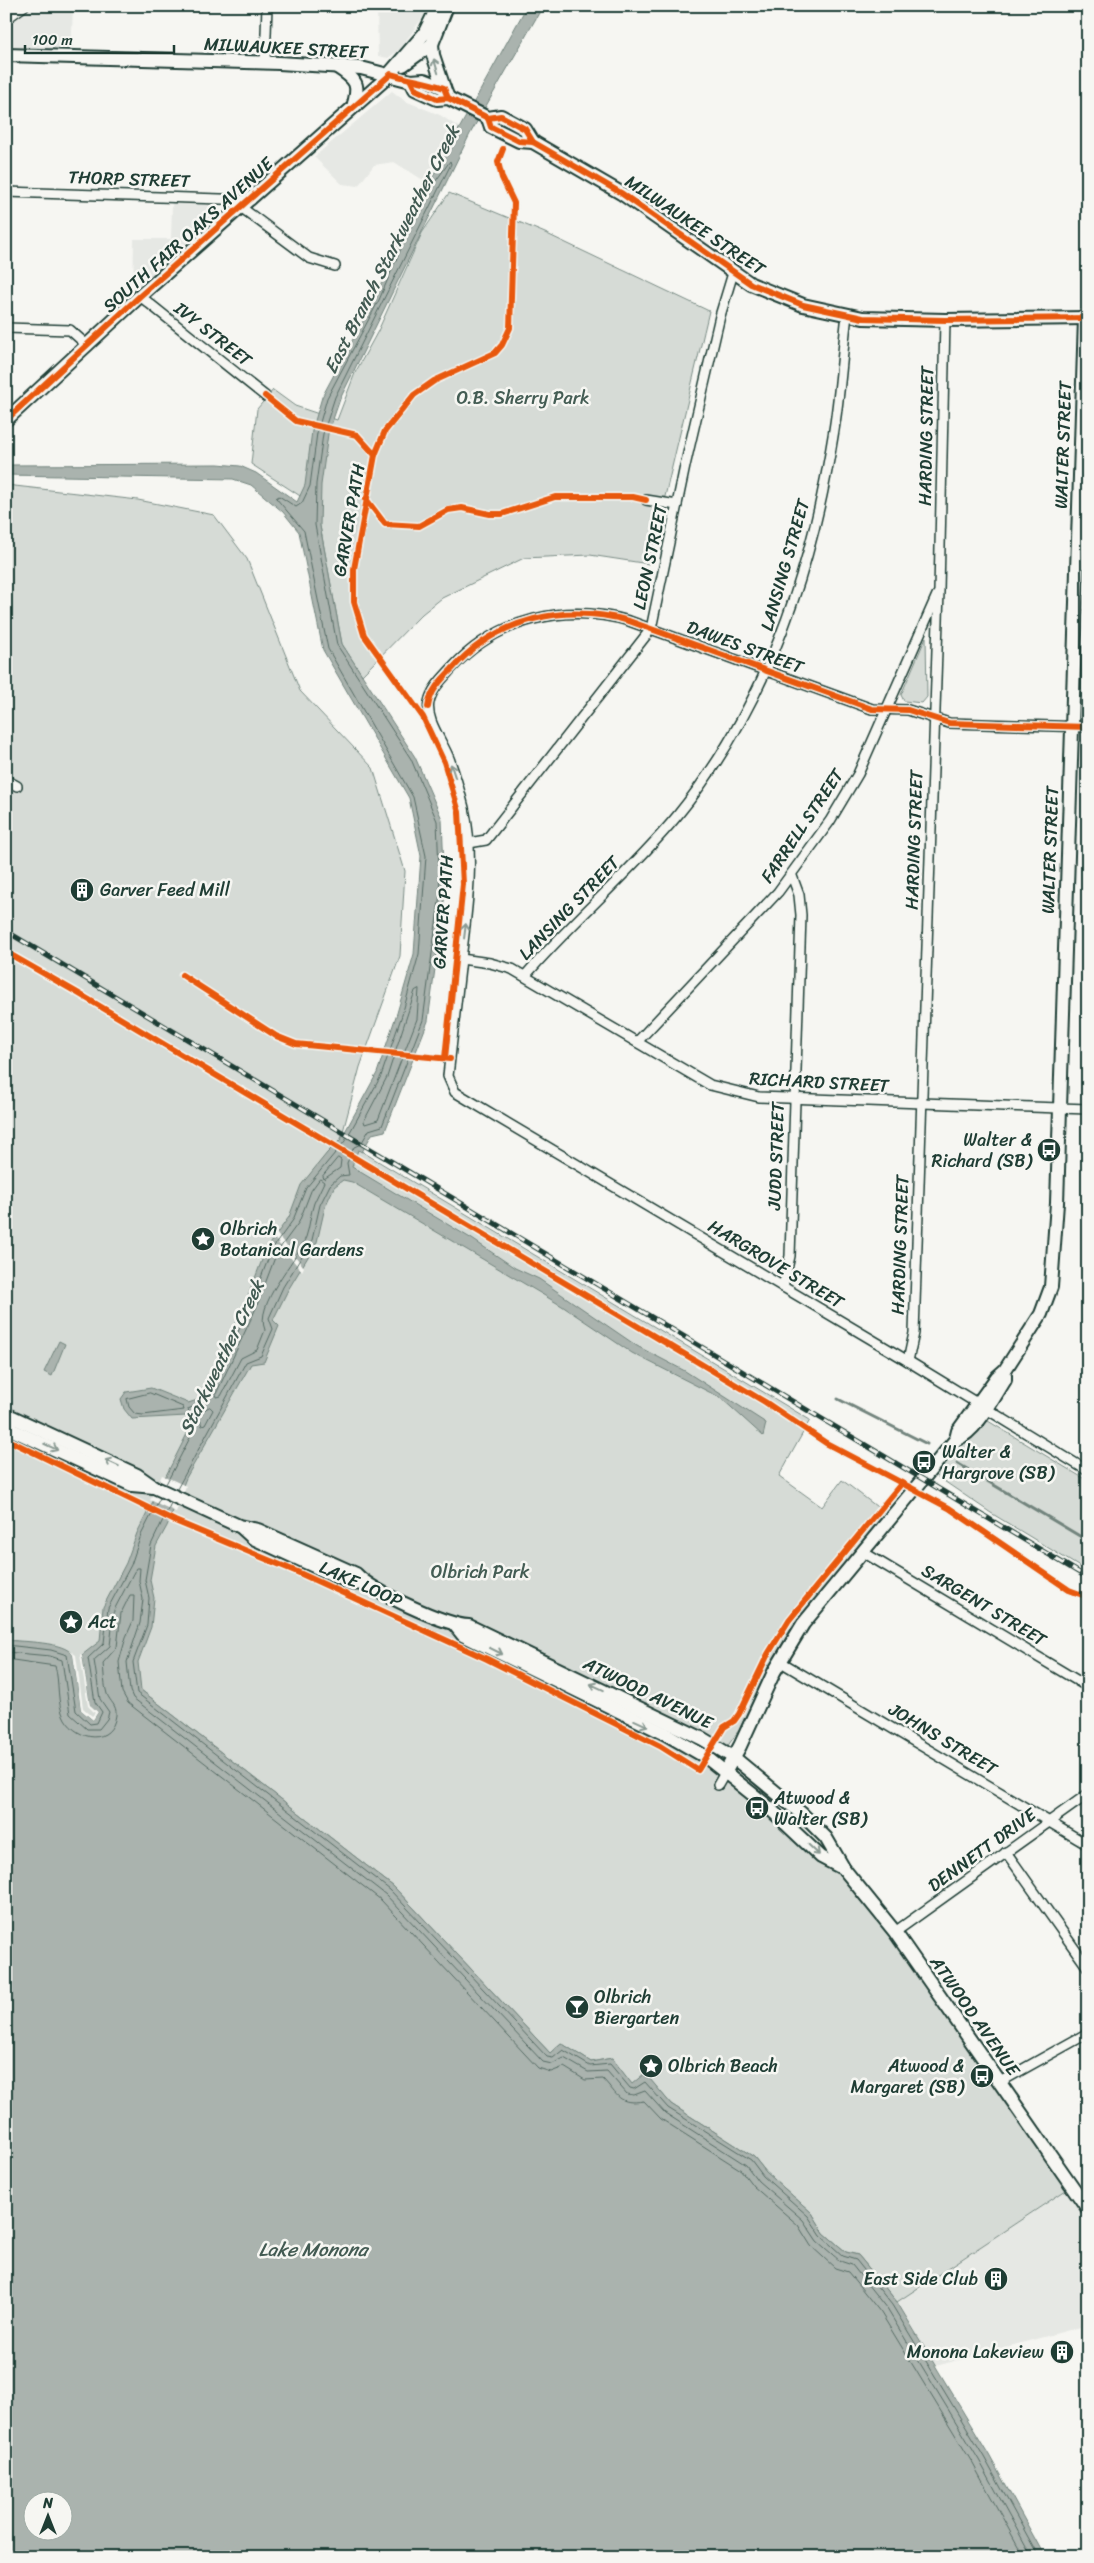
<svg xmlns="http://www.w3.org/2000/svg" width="1094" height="2563" viewBox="0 0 1094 2563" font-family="Sriracha,sans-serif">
<rect width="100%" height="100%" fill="#f6f6f2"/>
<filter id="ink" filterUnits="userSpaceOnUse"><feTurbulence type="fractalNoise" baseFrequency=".02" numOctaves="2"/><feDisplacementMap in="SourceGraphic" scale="10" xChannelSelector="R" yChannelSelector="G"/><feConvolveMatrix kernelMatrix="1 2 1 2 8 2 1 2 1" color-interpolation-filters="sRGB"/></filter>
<g filter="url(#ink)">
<g fill="#e6e8e4">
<path d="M 6,6 L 73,6 L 71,57 L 6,55 Z"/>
<path d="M 377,6 L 431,6 L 400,49 L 388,58 L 378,56 Z"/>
<path d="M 392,91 L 405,101 L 440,115 L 460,128 L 428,183 L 394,162 L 374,165 L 358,186 L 342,184 L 314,157 Z"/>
<path d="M 172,203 L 215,205 L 220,208 L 220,213 L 133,293 L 134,239 L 171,239 Z"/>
<path d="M 1072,2186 L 1088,2209 L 1088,2325 L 936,2366 L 897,2302 Z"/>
</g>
<g fill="#d6dbd6" stroke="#7a8c85">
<path d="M 449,193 L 545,233 L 709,311 L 649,564 L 590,555 L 524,558 L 442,598 L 422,614 L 362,675 L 342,644 L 320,526 L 311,503 L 251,464 L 257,409 L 273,390 L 295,406 L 337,420 L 355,373 L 378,331 L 422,233 Z"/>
<path d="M 6,485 L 138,500 L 214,515 L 247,559 L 300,691 L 373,768 L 405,871 L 400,956 L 360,1067 L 341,1139 L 810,1420 L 779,1476 L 822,1507 L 842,1480 L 885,1513 L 793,1625 L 763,1678 L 739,1730 L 712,1768 L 844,1869 L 1072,2186 L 897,2302 L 858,2255 L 846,2252 L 824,2233 L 812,2213 L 766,2172 L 754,2157 L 671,2104 L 645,2074 L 632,2085 L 612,2058 L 591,2062 L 561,2043 L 550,2053 L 394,1887 L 141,1690 L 98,1712 L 93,1720 L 81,1710 L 52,1645 L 6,1640 Z"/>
<path d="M 926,637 L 927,697 L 922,703 L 904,701 L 901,695 Z"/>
<path d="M 984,1421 L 988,1421 L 1088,1481 L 1088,1572 L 991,1513 L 935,1475 L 978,1423 Z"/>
</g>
<g fill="#aab3ae" stroke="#72847d" fill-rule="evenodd">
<path d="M 527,6 L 543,6 L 470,134 L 340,399 L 328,434 L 321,485 L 320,526 L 342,644 L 415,757 L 442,819 L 445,894 L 428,1021 L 385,1131 L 372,1134 L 362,1152 L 358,1150 L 352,1167 L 472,1239 L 515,1268 L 539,1279 L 637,1346 L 685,1371 L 766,1423 L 763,1436 L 721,1398 L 632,1353 L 562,1306 L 352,1182 L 343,1180 L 334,1187 L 325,1207 L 317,1242 L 288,1290 L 273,1320 L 279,1326 L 264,1362 L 251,1364 L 186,1478 L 167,1526 L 156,1546 L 150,1580 L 154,1598 L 151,1627 L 138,1662 L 141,1690 L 394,1887 L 550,2053 L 561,2043 L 591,2062 L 612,2058 L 632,2084 L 645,2073 L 671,2104 L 754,2157 L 766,2172 L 812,2213 L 824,2233 L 846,2252 L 858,2255 L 897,2302 L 989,2455 L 1045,2557 L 6,2557 L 6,1640 C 23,1642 64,1641 73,1655 L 81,1710 L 93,1720 L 98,1712 L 90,1706 L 82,1655 L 100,1641 L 103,1607 L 126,1563 L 137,1533 L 190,1428 L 186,1416 L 132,1419 L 124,1409 L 121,1399 L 126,1392 L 151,1388 L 188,1403 L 201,1399 L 245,1304 L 267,1247 L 289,1217 L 301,1185 L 327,1153 L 341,1139 L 377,1073 L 397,1013 L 414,954 L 421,856 L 409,798 L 323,650 L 299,532 L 283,512 L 251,485 L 233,479 L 6,475 L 6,465 L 218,464 L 240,466 L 256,473 L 297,502 L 305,485 L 312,431 L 322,397 L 375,298 L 402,232 ZM 32,2500 L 62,2500 L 62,2530 L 32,2530 Z"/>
<path d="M 59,1341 L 65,1344 L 52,1376 L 44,1372 Z"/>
</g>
<g fill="#f6f6f2">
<path d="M 275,1232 L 304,1267 L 302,1271 L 272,1236 Z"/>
<path d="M 162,1475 L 186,1486 L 176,1512 L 150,1500 Z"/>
<path d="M 148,1504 L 174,1516 L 171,1523 L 145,1511 Z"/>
<path d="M 70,1651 L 76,1655 L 83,1708 L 92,1716 L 95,1713 L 88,1706 L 80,1654 L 82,1655 L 90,1705 L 98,1712 L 93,1720 L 81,1710 L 73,1655 Z"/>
</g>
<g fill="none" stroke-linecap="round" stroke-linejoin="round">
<g stroke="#576c65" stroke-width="1">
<path d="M 419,989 L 417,1019 L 378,1120 L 365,1124 L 364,1121 L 387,1077 L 415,991 Z"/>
<path d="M 338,1158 L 341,1160 L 340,1168 L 324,1179 L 323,1176 Z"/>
<path d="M 320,1179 L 324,1182 C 321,1189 317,1196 314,1203 C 310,1214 310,1226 306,1237 C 296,1262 254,1304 265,1330 L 257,1350 L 241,1358 L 221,1396 L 217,1397 L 216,1394 L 256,1308 L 277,1252 L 299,1222 L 311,1191 Z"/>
<path d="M 150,1393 L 183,1407 L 184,1410 L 143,1415 L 135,1414 L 129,1407 L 127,1399 Z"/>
<path d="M 210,1407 L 213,1410 L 205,1425 L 202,1426 L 198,1413 Z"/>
<path d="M 166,1484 L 194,1430 L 188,1409 L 206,1401 L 250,1306 L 272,1249 L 293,1220 L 306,1188 L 345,1141 L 381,1076 L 402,1015 L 419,954 L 426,856 L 413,797 L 328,649 L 304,531 L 276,498 L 279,496 L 296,507 L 302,503 L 310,486 L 317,433 L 327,398 L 379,300 L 407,234 L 433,185 L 450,161 L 451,164 L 335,397 L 323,434 L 316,484 L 315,525 L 337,645 L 411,759 L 437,821 L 440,894 L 423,1020 L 382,1126 L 369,1130 L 361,1144 L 354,1147 L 347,1163 L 349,1175 L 340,1176 L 330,1185 L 320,1205 L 312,1240 L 283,1287 L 269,1318 L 273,1329 L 261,1356 L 246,1362 L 177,1489"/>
<path d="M 171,1503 L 151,1545 L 145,1580 L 149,1598 L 147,1625 L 133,1662 L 137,1693 L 390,1890 L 547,2057 L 553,2058 L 563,2050 L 590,2066 L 610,2064 L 630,2088 L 634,2089 L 645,2082 L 668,2108 L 751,2160 L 763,2176 L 808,2216 L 821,2236 L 843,2256 L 856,2260 L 892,2305 L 984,2457 L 1039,2557"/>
<path d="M 6,1645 L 51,1650 L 67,1655 L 76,1711 L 90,1724 L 97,1723 L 102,1712 L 95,1702 L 88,1658 L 104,1643 L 108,1608 L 131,1565 L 141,1535 L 160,1498"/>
<path d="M 6,1652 L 50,1656 L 62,1660 L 70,1714 L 87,1729 L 99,1729 L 107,1719 L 109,1712 L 100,1699 L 94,1660 L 110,1646 L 114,1610 L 136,1568 L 140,1568 L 139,1581 L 143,1599 L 140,1623 L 127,1662 L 130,1691 L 133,1698 L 386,1895 L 543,2062 L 552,2064 L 564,2058 L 588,2072 L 607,2071 L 627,2094 L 634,2095 L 645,2091 L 665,2113 L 746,2165 L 758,2181 L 803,2220 L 817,2241 L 840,2261 L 852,2265 L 887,2309 L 979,2460 L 1032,2557"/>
<path d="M 6,1659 L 55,1666 C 60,1682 56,1704 65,1719 C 78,1741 112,1746 116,1715 C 117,1705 110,1702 107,1694 C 104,1685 104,1673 103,1663 L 117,1647 L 121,1613 L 130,1595 L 134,1595 L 133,1621 L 126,1637 L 119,1662 L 122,1692 L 128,1703 L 381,1900 L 538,2068 L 551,2072 L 564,2067 L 585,2080 L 603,2079 C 619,2096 618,2105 644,2101 L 661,2119 L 741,2170 L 753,2186 L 798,2225 L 811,2246 L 835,2268 L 848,2272 L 881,2313 L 973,2464 L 1024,2557"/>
</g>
<g stroke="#72847d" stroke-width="3">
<path d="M 838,1399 L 927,1444"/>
<path d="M 957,1463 L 1088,1541"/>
</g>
<g stroke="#1f3d34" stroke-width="12">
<g id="street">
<path d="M 6,19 L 24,6"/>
<path d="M 265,63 L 267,6"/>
<path d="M 6,192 L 251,200"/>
<path d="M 242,208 L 309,258 L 335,266"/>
<path d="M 140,296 L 265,396"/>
<path d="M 6,328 L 70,330 L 88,346"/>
<path d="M 646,500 L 677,505"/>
<path d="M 1088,727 L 949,723 L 908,710 L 872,709 L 629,621 C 566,603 498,618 452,668 C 444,677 432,688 429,702 C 425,721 444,743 450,761 C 456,777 460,792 464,808 C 475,858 467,909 461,959 C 457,998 452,1037 448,1076 L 455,1092 L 908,1361 L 1088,1471"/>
<path d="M 6,780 L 17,786"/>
<path d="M 469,843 L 486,840 L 651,629 L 685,466 L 720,316 L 733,273"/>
<path d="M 461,959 L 490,963 L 512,969 L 710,1085 L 759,1097 L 1088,1109"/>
<path d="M 525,976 C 573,920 630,873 677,816 C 766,707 811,574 833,436 C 840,396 842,355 847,315"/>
<path d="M 637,1042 L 778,892 L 830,821 L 858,774 L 937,595"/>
<path d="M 783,1287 L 790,1256 L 801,915 L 799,895 L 792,876"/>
<path d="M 908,1361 L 914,1333 L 939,591 L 945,320"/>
<path d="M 863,1552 L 1088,1687"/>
<path d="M 781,1662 L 1088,1845"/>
<path d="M 718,1785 L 726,1771"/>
<path d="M 1006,1852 L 1088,1968"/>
<path d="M 895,1932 L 1088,1794"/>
<path d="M 1000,2082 L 1088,2033"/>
</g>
</g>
<g stroke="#1f3d34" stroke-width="16">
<g id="secondary">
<path d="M 432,44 L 433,55 L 444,88"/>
<path d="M 6,55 L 279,63 L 361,68 L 411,81 L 424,80 L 444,88 L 448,98"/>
<path d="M 403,65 L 432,44 L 447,6"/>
<path d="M 337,67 C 357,80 360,84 353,107"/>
<path d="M 411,81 L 415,89 L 437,99 L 448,98 L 488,118 L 501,116 L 525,129 L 533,142"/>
<path d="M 488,118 L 491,127 L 519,141 L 533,142 L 621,193 L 751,284 L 803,305 L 863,318 L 945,320 L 1088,318"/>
<path d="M 6,420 L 140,296 L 383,81 L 424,34 L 438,6"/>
<path d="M 6,1414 L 137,1475 L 154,1487 L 239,1526 L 258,1530 L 356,1574 C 373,1592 445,1625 469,1626 L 703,1739 L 733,1757 L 802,1814 L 826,1838 L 844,1869 L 895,1932 L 1088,2209"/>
<path d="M 6,1427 L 132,1485 L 154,1487"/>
<path d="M 957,1439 C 976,1432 994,1397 1005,1380 L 1005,1375"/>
<path d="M 241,1527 L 253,1538 L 351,1583 L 365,1584"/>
<path d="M 455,1625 L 463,1635 L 666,1734 L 706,1757 L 766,1805 L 821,1857 L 844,1869"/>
<path d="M 726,1771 L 740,1746 L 774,1672 L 803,1624 L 956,1439 L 958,1431 L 997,1377 L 1005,1370 L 1041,1314 L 1051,1287 L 1057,1203 L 1085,318"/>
</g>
</g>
<use href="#street" stroke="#f6f6f2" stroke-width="9"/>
<use href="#secondary" stroke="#f6f6f2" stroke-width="12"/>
<g stroke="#1f3d34" stroke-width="5">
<path id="rail" d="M 6,931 L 1088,1578"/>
</g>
<use href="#rail" stroke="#f6f6f2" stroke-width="3" stroke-dasharray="9" stroke-linecap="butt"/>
<g stroke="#f6f6f2" stroke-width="9">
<g id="cycleway">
<path d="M 411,81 L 415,89 L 437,99 L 448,98 L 488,118 L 501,116 L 525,129 L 533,142"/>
<path d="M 488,118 L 491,127 L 519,141 L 533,142 L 621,193 L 751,284 L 803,305 L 863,318 L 945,320 L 1088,318"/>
<path d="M 265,396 L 296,421 L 357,435 L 375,455"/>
<path d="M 6,420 L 140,296 L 391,74 C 409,80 426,81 444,88 L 448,98"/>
<path d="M 366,499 L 385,524 L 419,526 L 448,510 L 462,508 L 490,514 L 502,514 L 555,497 L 633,497 L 646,500"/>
<path d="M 428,707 C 430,691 441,680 452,669 C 497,618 565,603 629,621 L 872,709 L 908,710 L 949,723 L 1088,727"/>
<path d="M 6,952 L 76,992 L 765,1402 L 826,1443 L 949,1508 L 1069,1590 L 1088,1597"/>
<path d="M 182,975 L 276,1036 L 296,1044 L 450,1059"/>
<path d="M 445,1058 L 463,884 L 459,812 L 444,762 L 423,717 L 364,635 L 354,602 L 354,569 L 375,455 L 385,431 L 414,395 L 434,381 L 495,353 L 502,345 L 510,328 L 514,203 L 502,178 L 498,162 L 503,149"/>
<path d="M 6,1439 L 175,1521 L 295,1571 L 487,1659 L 660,1746 L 698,1770 L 724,1727 L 734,1721 L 739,1714 L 768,1654 L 789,1620 L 901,1484"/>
</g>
</g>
<use href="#cycleway" stroke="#e8590c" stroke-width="6"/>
</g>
<defs><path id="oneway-shaft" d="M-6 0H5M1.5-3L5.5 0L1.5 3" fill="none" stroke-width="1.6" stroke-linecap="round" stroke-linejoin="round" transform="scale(1.25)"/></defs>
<g stroke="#8a9a93">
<use href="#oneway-shaft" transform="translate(436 66) rotate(-107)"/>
<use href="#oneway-shaft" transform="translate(453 771) rotate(-108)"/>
<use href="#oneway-shaft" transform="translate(465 931) rotate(-83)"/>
<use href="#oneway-shaft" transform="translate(51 1447) rotate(25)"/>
<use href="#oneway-shaft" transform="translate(112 1463) rotate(-155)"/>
<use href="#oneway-shaft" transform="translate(496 1651) rotate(26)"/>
<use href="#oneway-shaft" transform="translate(597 1687) rotate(-155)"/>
<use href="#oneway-shaft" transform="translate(641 1723) rotate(24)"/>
<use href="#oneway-shaft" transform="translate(814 1850) rotate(44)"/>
</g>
</g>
<defs>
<g id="building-disc" transform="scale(1.25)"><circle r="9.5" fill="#1f3d34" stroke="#f6f6f2"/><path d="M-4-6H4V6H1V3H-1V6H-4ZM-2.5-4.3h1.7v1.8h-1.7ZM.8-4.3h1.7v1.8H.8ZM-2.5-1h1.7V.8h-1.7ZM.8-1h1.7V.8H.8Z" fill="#fff"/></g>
<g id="bus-disc" transform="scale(1.25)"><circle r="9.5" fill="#1f3d34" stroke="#f6f6f2"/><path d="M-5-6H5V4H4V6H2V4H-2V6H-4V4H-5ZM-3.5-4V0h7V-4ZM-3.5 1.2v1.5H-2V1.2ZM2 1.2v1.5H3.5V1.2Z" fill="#fff"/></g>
<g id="sight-disc" transform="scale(1.25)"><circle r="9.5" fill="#1f3d34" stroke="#f6f6f2"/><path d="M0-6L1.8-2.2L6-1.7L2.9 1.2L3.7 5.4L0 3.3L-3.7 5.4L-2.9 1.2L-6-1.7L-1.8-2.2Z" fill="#fff"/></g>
<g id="bar-disc" transform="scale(1.25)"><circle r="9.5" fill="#1f3d34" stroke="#f6f6f2"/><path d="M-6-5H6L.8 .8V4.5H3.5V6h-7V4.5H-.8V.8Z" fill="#fff"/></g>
</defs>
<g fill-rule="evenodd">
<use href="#building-disc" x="82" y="890"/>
<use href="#bus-disc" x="1049" y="1150"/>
<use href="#sight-disc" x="203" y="1239"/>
<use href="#bus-disc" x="924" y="1462"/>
<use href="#sight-disc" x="71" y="1622"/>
<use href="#bus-disc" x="757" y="1808"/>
<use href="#bar-disc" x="577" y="2007"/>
<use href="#sight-disc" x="651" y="2066"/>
<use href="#bus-disc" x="982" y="2076"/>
<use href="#building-disc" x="996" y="2279"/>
<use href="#building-disc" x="1062" y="2352"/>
</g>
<g text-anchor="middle" stroke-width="5" stroke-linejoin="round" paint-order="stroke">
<g font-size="18" fill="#1f3d34" stroke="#f6f6f2">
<text transform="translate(286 48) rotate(3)" y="6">MILWAUKEE STREET</text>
<text transform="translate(129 179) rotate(2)" y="6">THORP STREET</text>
<text transform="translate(695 225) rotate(34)" y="6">MILWAUKEE STREET</text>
<text transform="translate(188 235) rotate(-42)" y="6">SOUTH FAIR OAKS AVENUE</text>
<text transform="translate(213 334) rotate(38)" y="6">IVY STREET</text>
<text transform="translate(926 436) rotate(-89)" y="6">HARDING STREET</text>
<text transform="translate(1063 445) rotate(-88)" y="6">WALTER STREET</text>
<text transform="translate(349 520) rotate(-80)" y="6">GARVER PATH</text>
<text transform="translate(650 557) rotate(-78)" y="6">LEON STREET</text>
<text transform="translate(785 565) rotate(-74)" y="6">LANSING STREET</text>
<text transform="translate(745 647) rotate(20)" y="6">DAWES STREET</text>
<text transform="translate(802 826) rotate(-56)" y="6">FARRELL STREET</text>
<text transform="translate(914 840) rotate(-88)" y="6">HARDING STREET</text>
<text transform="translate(1050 850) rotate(-88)" y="6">WALTER STREET</text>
<text transform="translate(569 908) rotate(-46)" y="6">LANSING STREET</text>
<text transform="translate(443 912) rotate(-86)" y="6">GARVER PATH</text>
<text transform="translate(819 1082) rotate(3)" y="6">RICHARD STREET</text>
<text transform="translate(776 1156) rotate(-88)" y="6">JUDD STREET</text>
<text transform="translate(900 1245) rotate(-88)" y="6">HARDING STREET</text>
<text transform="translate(776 1264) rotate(31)" y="6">HARGROVE STREET</text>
<text transform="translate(361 1584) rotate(24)" y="6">LAKE LOOP</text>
<text transform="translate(984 1605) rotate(31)" y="6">SARGENT STREET</text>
<text transform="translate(648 1693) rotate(26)" y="6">ATWOOD AVENUE</text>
<text transform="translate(943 1739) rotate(31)" y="6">JOHNS STREET</text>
<text transform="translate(982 1850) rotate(-36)" y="6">DENNETT DRIVE</text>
<text transform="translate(975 2016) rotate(55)" y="6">ATWOOD AVENUE</text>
</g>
<g font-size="18" fill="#445d54" stroke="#f6f6f2">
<text x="523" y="404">O.B. Sherry Park</text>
<text x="480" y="1578">Olbrich Park</text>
</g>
<g font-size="18" fill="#1f3d34" stroke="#f6f6f2" text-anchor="start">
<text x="100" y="896">Garver Feed Mill</text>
<text x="1032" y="1146" text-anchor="end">Walter &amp;<tspan x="1032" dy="21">Richard (SB)</tspan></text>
<text x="220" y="1235">Olbrich<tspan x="220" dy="21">Botanical Gardens</tspan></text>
<text x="942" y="1458">Walter &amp;<tspan x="942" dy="21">Hargrove (SB)</tspan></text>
<text x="88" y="1628">Act</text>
<text x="774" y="1804">Atwood &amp;<tspan x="774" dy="21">Walter (SB)</tspan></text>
<text x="594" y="2003">Olbrich<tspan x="594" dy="21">Biergarten</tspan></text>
<text x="668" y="2072">Olbrich Beach</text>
<text x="964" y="2072" text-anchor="end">Atwood &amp;<tspan x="964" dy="21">Margaret (SB)</tspan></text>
<text x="978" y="2285" text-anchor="end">East Side Club</text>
<text x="1044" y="2358" text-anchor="end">Monona Lakeview</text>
</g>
<g font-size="19" font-style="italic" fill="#425a52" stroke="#f6f6f2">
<text transform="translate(391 249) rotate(-63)" y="7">East Branch Starkweather Creek</text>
<text transform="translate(221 1357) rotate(-64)" y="7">Starkweather Creek</text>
<text x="313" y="2256">Lake Monona</text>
</g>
</g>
<rect width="1094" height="2563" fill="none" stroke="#f6f6f2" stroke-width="25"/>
<rect x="12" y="12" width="1069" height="2538" fill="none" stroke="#1f3d34" stroke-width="2" filter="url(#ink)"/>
<g transform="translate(48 2516)"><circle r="24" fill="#f6f6f2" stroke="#a0aca6"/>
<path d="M0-4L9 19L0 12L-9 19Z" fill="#1f3d34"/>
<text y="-8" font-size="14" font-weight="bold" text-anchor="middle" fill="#1f3d34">N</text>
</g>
<path d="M25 45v8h149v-8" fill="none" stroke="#1f3d34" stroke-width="2.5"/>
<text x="32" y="45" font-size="15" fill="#1f3d34" stroke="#f6f6f2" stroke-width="4" paint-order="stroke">100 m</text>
</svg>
